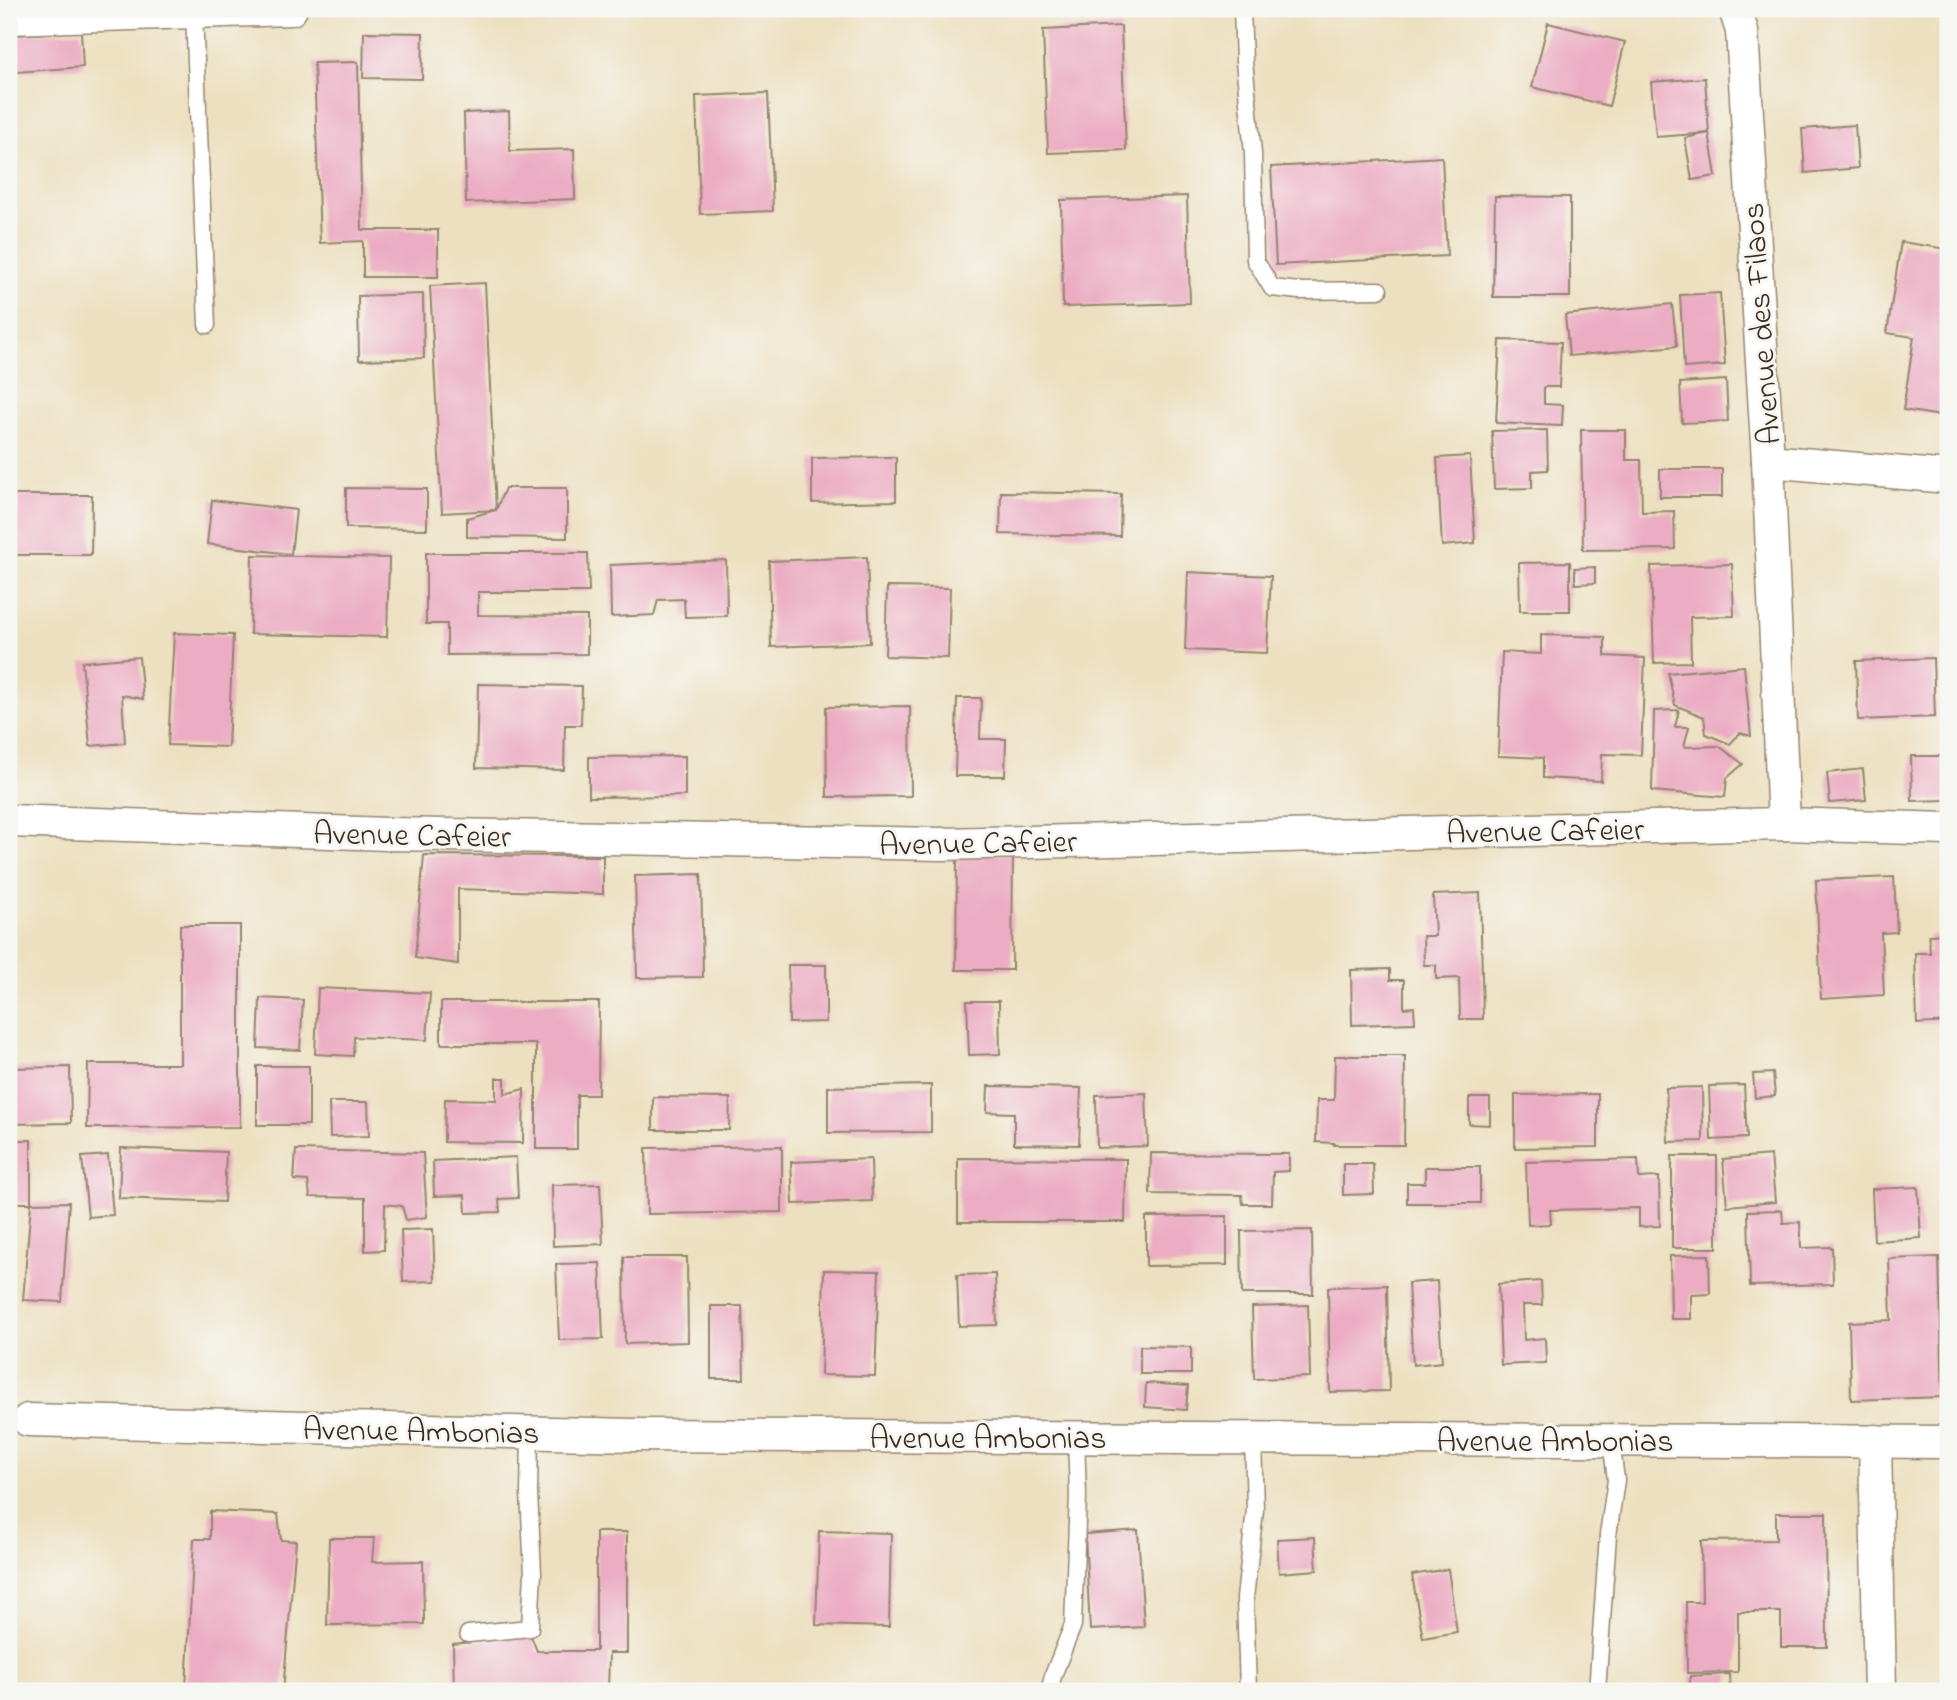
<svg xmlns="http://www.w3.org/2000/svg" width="1957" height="1700" viewBox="0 0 1957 1700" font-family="'Indie Flower',sans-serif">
<rect width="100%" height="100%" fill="#f6f6f2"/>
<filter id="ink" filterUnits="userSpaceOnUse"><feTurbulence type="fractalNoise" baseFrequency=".0143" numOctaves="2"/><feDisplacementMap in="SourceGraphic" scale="14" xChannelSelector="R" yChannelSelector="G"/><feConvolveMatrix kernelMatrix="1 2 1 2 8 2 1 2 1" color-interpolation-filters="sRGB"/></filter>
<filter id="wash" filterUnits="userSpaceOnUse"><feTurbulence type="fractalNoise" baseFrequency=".00686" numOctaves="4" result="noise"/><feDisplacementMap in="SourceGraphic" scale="28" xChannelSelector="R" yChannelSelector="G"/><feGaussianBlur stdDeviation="1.57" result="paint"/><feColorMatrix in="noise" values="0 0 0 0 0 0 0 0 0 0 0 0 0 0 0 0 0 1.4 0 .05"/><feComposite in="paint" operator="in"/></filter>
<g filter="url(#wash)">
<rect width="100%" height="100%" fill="#ede0c0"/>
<g id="blocks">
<g fill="#ecacc3">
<path d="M 1548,23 L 1625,42 L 1609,106 L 1532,87 Z"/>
<path d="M 1121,26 L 1126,150 L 1048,153 L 1043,30 Z"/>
<path d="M 81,31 L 83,67 L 16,72 L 14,35 Z"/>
<path d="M 364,32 L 423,33 L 422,79 L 363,78 Z"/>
<path d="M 358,62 L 362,230 L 438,230 L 438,277 L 363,277 L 363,241 L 320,243 L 314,63 Z"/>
<path d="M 1705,78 L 1709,133 L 1656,137 L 1651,82 Z"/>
<path d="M 768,93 L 773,211 L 700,214 L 696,96 Z"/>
<path d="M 509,111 L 510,151 L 574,149 L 575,199 L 466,203 L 464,113 Z"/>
<path d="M 1855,125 L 1858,168 L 1805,173 L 1802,129 Z"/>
<path d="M 1709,133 L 1716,176 L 1692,180 L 1685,138 Z"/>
<path d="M 1442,157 L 1447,256 L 1276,265 L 1271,167 Z"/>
<path d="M 1187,196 L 1190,303 L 1063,307 L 1061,200 Z"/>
<path d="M 1495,196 L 1570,197 L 1570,297 L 1493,297 Z"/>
<path d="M 1901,242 L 1948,249 L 1948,417 L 1903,410 L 1914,337 L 1887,333 Z"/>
<path d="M 485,283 L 496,510 L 442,513 L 430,286 Z"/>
<path d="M 1720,293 L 1725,365 L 1684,368 L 1680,295 Z"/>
<path d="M 423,294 L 424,358 L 359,360 L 358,296 Z"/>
<path d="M 1672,304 L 1677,346 L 1569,356 L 1565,315 Z"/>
<path d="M 1500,340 L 1561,342 L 1559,387 L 1544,387 L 1544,404 L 1563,405 L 1562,426 L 1496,423 Z"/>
<path d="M 1726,380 L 1728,421 L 1682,423 L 1680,383 Z"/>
<path d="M 1547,430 L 1548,470 L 1532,471 L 1532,488 L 1494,489 L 1492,431 Z"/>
<path d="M 1581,430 L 1626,430 L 1626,460 L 1641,460 L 1642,512 L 1674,511 L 1675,549 L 1583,550 Z"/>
<path d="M 1470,456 L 1475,543 L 1442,546 L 1437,458 Z"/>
<path d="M 896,457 L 896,501 L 812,503 L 812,458 Z"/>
<rect x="1660" y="469" width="62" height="28"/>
<path d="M 346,488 L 427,489 L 427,529 L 346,528 Z"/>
<path d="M 505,488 L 567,488 L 567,538 L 467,537 L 467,518 L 496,510 Z"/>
<path d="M 1001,492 L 1121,494 L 1120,536 L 1000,534 Z"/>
<path d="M 9,495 L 92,495 L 91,555 L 9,555 Z"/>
<path d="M 212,500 L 296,510 L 291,554 L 207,544 Z"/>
<path d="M 426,553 L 588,553 L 589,592 L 478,592 L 478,615 L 587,616 L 587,654 L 447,655 L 447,624 L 426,624 Z"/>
<path d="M 252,555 L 389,558 L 387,637 L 250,634 Z"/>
<path d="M 867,557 L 870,643 L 771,647 L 769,561 Z"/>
<path d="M 726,560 L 727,616 L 685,617 L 684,599 L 658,600 L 654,615 L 611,617 L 610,565 Z"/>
<path d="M 1570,562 L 1570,611 L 1520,611 L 1519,563 Z"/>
<path d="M 1732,564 L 1734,616 L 1690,617 L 1691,662 L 1654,663 L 1651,566 Z"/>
<path d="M 1595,567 L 1595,583 L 1575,584 L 1575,568 Z"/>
<path d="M 1188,572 L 1271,576 L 1267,653 L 1185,650 Z"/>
<path d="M 887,587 L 950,588 L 948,658 L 885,656 Z"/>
<path d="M 174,633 L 233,635 L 228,747 L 168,745 Z"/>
<path d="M 1541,635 L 1605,637 L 1605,656 L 1645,658 L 1641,755 L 1602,754 L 1601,781 L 1543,778 L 1543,758 L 1498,756 L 1502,652 L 1541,654 Z"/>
<path d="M 139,657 L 143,699 L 122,695 L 125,743 L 90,746 L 82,662 Z"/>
<path d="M 1933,658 L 1935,717 L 1858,720 L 1856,661 Z"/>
<path d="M 1744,666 L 1751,736 L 1740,733 L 1730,744 L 1706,734 L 1704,717 L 1675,705 L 1668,673 Z"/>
<path d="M 478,684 L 582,686 L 581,725 L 565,725 L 564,770 L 476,768 Z"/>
<path d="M 957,698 L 981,698 L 980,739 L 1006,739 L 1005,776 L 955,776 Z"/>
<path d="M 910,706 L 911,796 L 827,797 L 826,707 Z"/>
<path d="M 1679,710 L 1675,727 L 1689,727 L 1684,747 L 1719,746 L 1743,764 L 1727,778 L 1725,797 L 1652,791 L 1654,711 Z"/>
<path d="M 685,756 L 685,796 L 589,797 L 589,757 Z"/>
<path d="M 1911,756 L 1946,756 L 1945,771 L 1948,771 L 1948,800 L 1912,801 Z"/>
<path d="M 1863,769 L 1866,800 L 1830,803 L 1827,773 Z"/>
<path d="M 957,854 L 1013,854 L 1012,970 L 956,970 Z"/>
<path d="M 424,855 L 603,856 L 603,894 L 458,889 L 458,964 L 415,958 Z"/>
<path d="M 701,874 L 703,977 L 637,978 L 635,876 Z"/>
<path d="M 1894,877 L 1897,932 L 1881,933 L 1884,995 L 1821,999 L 1816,880 Z"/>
<path d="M 1480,893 L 1483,1019 L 1460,1019 L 1459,978 L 1436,979 L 1436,965 L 1424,965 L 1423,936 L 1435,936 L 1433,895 Z"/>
<path d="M 180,925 L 240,925 L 240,1127 L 87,1128 L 88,1064 L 180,1064 Z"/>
<path d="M 1948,934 L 1948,1022 L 1917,1024 L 1915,953 L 1930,953 L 1929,935 Z"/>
<path d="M 788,965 L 826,965 L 826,1022 L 789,1023 Z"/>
<path d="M 1390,969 L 1390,980 L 1404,980 L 1404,1008 L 1414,1007 L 1415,1023 L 1352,1025 L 1351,970 Z"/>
<path d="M 318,988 L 430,993 L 427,1040 L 354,1037 L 353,1056 L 315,1054 Z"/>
<path d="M 260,998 L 303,1000 L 300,1050 L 258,1048 Z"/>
<path d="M 967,1001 L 999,1001 L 1000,1054 L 969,1055 Z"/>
<path d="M 441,1002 L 599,1002 L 598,1095 L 577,1095 L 577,1149 L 536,1149 L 536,1044 L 441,1044 Z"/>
<path d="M 1335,1056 L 1405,1056 L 1404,1145 L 1334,1145 L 1334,1143 L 1316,1142 L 1317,1100 L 1334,1100 Z"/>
<rect x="257" y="1066" width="52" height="59"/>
<path d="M 70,1067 L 71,1123 L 9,1124 L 9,1068 Z"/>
<path d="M 1773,1073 L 1775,1096 L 1755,1098 L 1753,1074 Z"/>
<path d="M 496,1078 L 505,1078 L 505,1094 L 524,1089 L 523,1143 L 444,1142 L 445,1099 L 496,1100 Z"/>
<path d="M 931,1085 L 931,1132 L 828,1133 L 828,1087 Z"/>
<path d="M 1744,1085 L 1747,1138 L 1711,1140 L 1709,1086 Z"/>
<path d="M 988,1086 L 1081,1088 L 1079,1145 L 1014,1144 L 1014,1113 L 987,1112 Z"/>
<path d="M 1702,1087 L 1703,1141 L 1668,1142 L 1666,1088 Z"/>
<path d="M 1146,1093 L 1148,1146 L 1097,1148 L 1096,1095 Z"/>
<path d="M 1598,1094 L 1598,1147 L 1515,1148 L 1515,1095 Z"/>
<path d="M 653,1097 L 730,1098 L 729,1130 L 653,1130 Z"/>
<path d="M 1469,1098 L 1490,1098 L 1490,1125 L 1469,1124 Z"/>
<path d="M 329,1102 L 368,1102 L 369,1136 L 330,1137 Z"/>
<rect x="9" y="1140" width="22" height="63"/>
<path d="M 782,1146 L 782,1212 L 647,1214 L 646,1148 Z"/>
<path d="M 121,1148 L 226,1152 L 224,1202 L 119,1198 Z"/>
<path d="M 296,1150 L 423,1153 L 427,1217 L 406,1220 L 402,1206 L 385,1204 L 384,1250 L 365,1251 L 365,1198 L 310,1197 L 308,1181 L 294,1180 Z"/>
<path d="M 1151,1153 L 1289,1154 L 1289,1171 L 1273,1172 L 1272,1204 L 1243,1204 L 1242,1195 L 1150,1194 Z"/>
<path d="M 108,1155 L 113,1215 L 88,1217 L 82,1157 Z"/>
<path d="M 1771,1155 L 1775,1202 L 1727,1206 L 1723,1159 Z"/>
<rect x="1672" y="1156" width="45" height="92"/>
<path d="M 516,1157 L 518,1198 L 499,1199 L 500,1212 L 466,1213 L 465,1195 L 434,1196 L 433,1161 Z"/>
<path d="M 958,1158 L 1126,1159 L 1125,1222 L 958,1222 Z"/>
<path d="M 871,1159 L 872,1201 L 793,1204 L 791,1162 Z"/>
<path d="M 1638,1159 L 1639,1178 L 1659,1177 L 1660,1226 L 1639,1227 L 1639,1208 L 1550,1210 L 1551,1224 L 1528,1225 L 1526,1162 Z"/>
<path d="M 1343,1164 L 1373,1164 L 1374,1194 L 1343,1195 Z"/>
<path d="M 1425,1167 L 1480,1167 L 1480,1203 L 1407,1203 L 1407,1183 L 1425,1183 Z"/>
<path d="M 600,1184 L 603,1244 L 553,1246 L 552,1185 Z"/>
<path d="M 1918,1187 L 1921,1238 L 1874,1241 L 1872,1189 Z"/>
<path d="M 69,1202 L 62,1302 L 23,1300 L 31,1203 Z"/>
<path d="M 1782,1210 L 1783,1223 L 1800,1222 L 1801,1248 L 1832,1247 L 1833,1284 L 1750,1286 L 1748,1211 Z"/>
<path d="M 1227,1216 L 1227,1265 L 1146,1266 L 1146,1217 Z"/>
<path d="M 433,1229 L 435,1281 L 403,1282 L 401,1230 Z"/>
<path d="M 1312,1230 L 1313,1294 L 1242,1294 L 1241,1231 Z"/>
<path d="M 1709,1255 L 1710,1294 L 1691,1295 L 1691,1319 L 1671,1319 L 1670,1256 Z"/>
<path d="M 624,1257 L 687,1257 L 688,1342 L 625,1344 Z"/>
<path d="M 1939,1257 L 1943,1397 L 1851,1400 L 1849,1322 L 1891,1320 L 1889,1259 Z"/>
<path d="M 600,1263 L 603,1339 L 559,1340 L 556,1264 Z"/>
<path d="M 824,1270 L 879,1271 L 875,1376 L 821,1375 Z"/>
<path d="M 995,1274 L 997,1325 L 959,1326 L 957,1275 Z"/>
<path d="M 1437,1281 L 1442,1362 L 1413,1365 L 1408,1283 Z"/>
<path d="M 1541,1281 L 1542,1305 L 1523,1305 L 1524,1340 L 1545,1338 L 1546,1363 L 1501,1365 L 1498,1284 Z"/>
<path d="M 1387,1285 L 1389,1391 L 1330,1392 L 1328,1287 Z"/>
<path d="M 1308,1305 L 1310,1377 L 1254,1379 L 1252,1307 Z"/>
<path d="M 711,1306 L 742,1306 L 744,1379 L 711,1379 Z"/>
<path d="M 1140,1346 L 1191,1347 L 1191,1374 L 1140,1374 Z"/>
<path d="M 1146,1383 L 1188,1386 L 1186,1410 L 1145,1407 Z"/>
<path d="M 210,1511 L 278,1514 L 281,1540 L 296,1541 L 283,1691 L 220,1691 L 186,1688 L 194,1539 L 210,1539 Z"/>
<path d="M 1776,1513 L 1826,1513 L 1827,1647 L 1781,1647 L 1781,1612 L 1738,1612 L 1738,1672 L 1687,1673 L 1686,1602 L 1702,1602 L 1701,1541 L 1776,1540 Z"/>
<path d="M 1138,1530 L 1144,1627 L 1090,1630 L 1085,1534 Z"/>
<path d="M 819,1531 L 891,1533 L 889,1627 L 816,1625 Z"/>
<path d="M 596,1532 L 627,1532 L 627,1653 L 609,1653 L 608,1691 L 454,1691 L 453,1644 L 531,1636 L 537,1651 L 596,1651 Z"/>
<path d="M 1315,1537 L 1317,1570 L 1279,1573 L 1277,1539 Z"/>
<path d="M 329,1538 L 374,1538 L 372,1562 L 423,1561 L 424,1624 L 327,1625 Z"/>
<path d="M 1448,1569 L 1457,1632 L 1423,1638 L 1412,1575 Z"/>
<path d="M 1729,1674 L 1730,1691 L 1690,1691 L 1690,1676 Z"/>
</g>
</g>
</g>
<g filter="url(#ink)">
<use href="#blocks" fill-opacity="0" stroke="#94856f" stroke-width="2"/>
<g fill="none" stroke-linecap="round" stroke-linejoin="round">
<g stroke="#94856f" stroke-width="19">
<g id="lane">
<path d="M 1242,9 L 1244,61 L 1253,153 L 1255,260 L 1272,288 L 1299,291 L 1379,290"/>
<path d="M 194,13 L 207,325"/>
<path d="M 468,1634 L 530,1628 L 533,1573 L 529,1493 L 530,1433"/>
<path d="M 1049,1691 L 1054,1673 L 1073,1625 L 1078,1496 L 1076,1437"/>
<path d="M 1248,1691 L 1245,1598 L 1255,1510 L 1253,1438"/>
<path d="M 1597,1691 L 1608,1535 L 1616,1480 L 1611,1440"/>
</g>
</g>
<g stroke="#94856f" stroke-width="35">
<g id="street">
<path d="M 1735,9 L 1742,31 L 1768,461 L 1784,824"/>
<path d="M 9,18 L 291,9"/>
<path d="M 1768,461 L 1948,477"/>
<path d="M 9,821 L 388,834 L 941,844 L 1784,824 L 1948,829"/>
<path d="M 28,1420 L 633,1435 L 1948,1442"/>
<path d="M 1875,1441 L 1880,1691"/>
</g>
</g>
<use href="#lane" stroke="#fff" stroke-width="16"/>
<use href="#street" stroke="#fff" stroke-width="32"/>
</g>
</g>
<g text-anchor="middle" stroke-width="6" stroke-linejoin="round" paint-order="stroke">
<g font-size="32" fill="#3b2a1e" stroke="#f6f6f2">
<text transform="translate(1760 324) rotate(-94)" y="11">Avenue des Filaos</text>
<text transform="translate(1545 830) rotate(-1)" y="11">Avenue Cafeier</text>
<text transform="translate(412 834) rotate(1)" y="11">Avenue Cafeier</text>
<text transform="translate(978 842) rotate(-1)" y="11">Avenue Cafeier</text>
<text transform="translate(421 1430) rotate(1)" y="11">Avenue Ambonias</text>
<text x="988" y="1448">Avenue Ambonias</text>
<text x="1555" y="1451">Avenue Ambonias</text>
</g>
</g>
<rect width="1957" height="1700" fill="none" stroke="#f6f6f2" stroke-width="35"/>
</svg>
